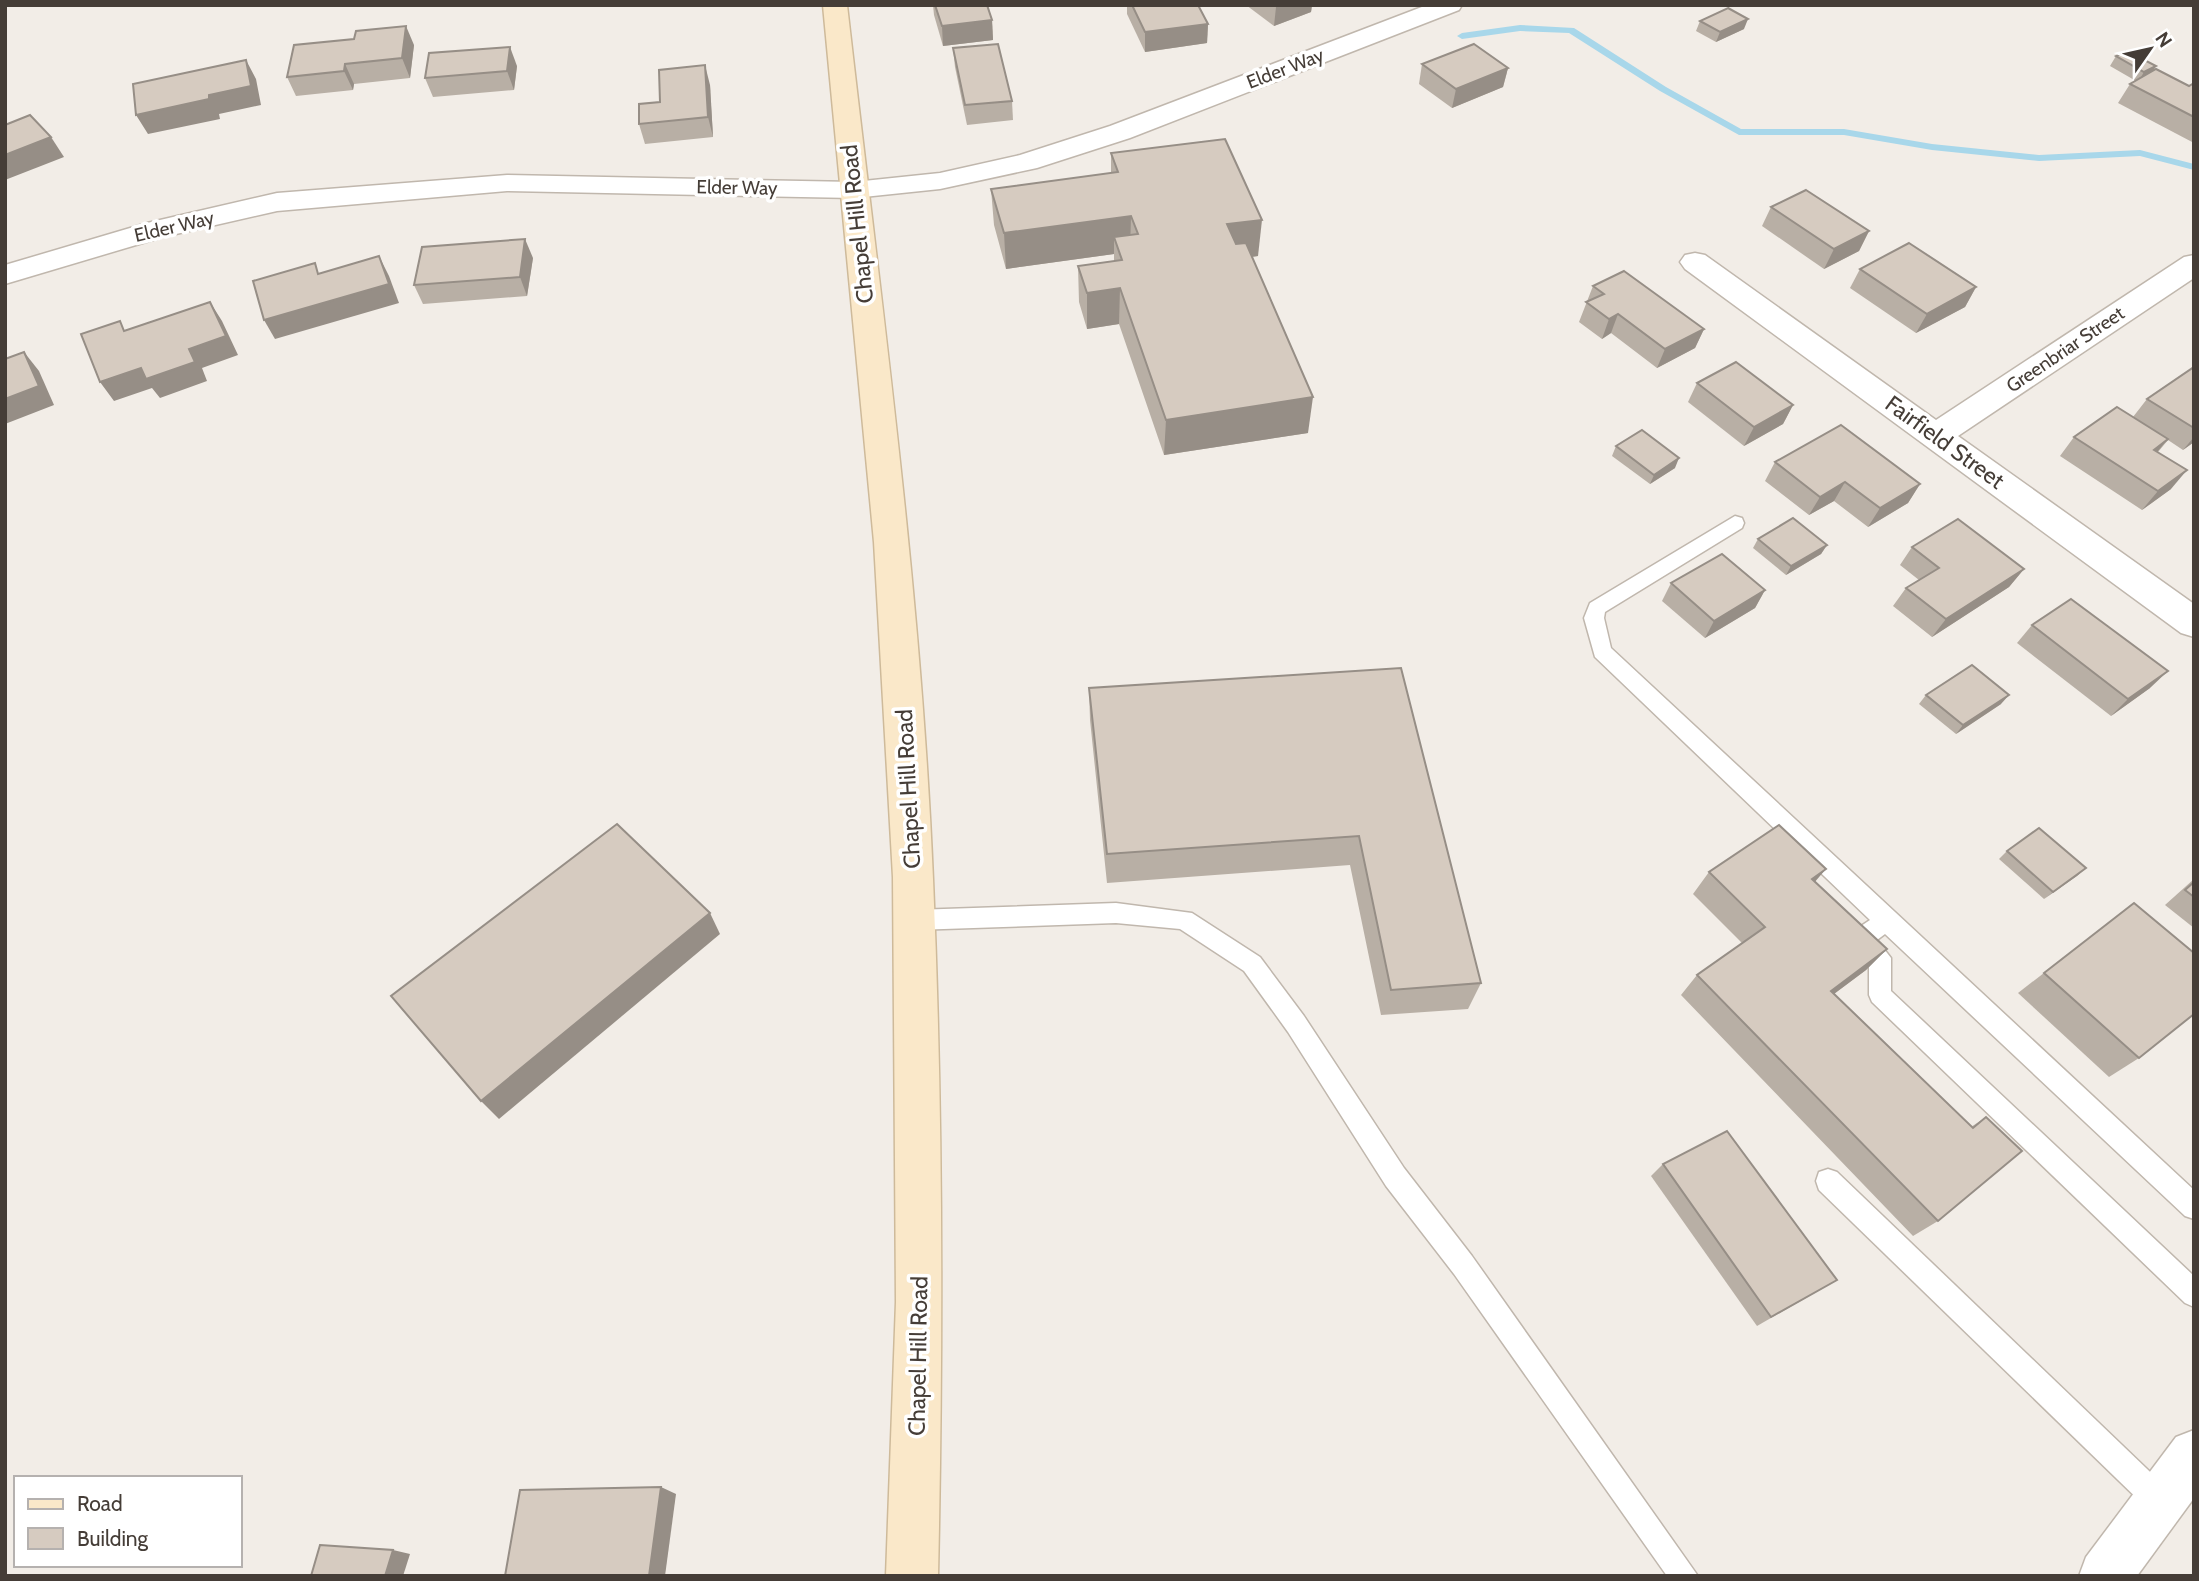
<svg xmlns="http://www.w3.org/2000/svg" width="2199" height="1581" viewBox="0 0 2199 1581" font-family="Cabin,sans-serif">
<rect width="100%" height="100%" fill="#f2ede7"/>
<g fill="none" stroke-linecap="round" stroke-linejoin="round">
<path fill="#a8d7ea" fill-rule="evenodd" d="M 1520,25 L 1574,28 L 1666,87 L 1741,129 L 1844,129 L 1932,144 L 2039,155 L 2140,150 L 2194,164 L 2194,170 L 2140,156 L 2039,161 L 1932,150 L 1844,135 L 1739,135 L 1660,91 L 1569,33 L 1520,31 L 1462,39 L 1457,36 L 1462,33 Z"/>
<g stroke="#c0b7ad" stroke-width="3">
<g id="service">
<path d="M 1735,516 L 1742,518 L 1744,523 L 1742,528 L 1605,612 L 1604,618 L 1611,648 L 2194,1190 L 2194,1219 L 2185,1216 L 1885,934 L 1877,940 L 1891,958 L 1891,991 L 2194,1276 L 2194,1307 L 2185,1303 L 1872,1002 L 1869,995 L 1869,962 L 1849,939 L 1852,932 L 1870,920 L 1595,657 L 1584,618 L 1590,603 Z"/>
<path d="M 1116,903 L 1192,913 L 1260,957 L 1304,1016 L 1404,1168 L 1472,1256 L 1698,1576 L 1667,1576 L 1454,1274 L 1386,1186 L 1288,1032 L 1244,971 L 1180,929 L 1116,923 L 914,930 L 906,927 L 903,920 L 906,913 L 914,910 Z"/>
<path d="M 1828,1169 L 1837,1172 L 2170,1491 L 2174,1501 L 2170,1511 L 2160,1515 L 2150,1511 L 1819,1190 L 1816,1181 L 1819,1172 Z"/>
</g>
</g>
<g stroke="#c0b7ad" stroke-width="3">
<g id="minor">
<path d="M 1427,5 L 1462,5 L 1459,10 L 1130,138 L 1037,168 L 940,189 L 854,198 L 507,191 L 277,211 L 163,237 L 5,284 L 5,265 L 147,223 L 277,193 L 507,175 L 854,182 L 940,173 L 1020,155 L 1110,126 Z"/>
<path d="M 1695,253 L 1705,255 L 1936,420 L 2184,257 L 2194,255 L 2194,278 L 1958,436 L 2194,604 L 2194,637 L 2181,633 L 1685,269 L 1680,262 L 1685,255 Z"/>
<path d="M 2194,1430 L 2194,1498 L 2137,1576 L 2079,1576 L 2086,1557 L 2176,1437 Z"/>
</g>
</g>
<g stroke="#ceba9a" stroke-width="3">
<path id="secondary" d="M 823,5 L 847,5 C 880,296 921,587 933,879 C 943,1112 943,1344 938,1576 L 886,1576 L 896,1302 L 893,877 L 874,542 Z"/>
</g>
<use href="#service" fill="#fff" fill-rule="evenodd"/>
<use href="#minor" fill="#fff" fill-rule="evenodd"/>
<use href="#secondary" fill="#fae8c9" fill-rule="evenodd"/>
</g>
<g fill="#b8afa5">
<path d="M 933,5 L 987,5 L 992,20 L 993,40 L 943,46 L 934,15 Z"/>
<path d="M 1127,5 L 1198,5 L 1208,24 L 1207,43 L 1145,52 L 1127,14 Z"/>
<path d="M 1246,5 L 1312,5 L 1311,12 L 1274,26 Z"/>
<path d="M 1700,21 L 1744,29 L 1716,42 L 1696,31 Z"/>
<path d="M 414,45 L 410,78 L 354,84 L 353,90 L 296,96 L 287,77 Z"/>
<path d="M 953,48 L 1012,101 L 1013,120 L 967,125 L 955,67 Z"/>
<path d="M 2116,56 L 2156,66 L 2153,71 L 2189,86 L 2194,83 L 2194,143 L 2118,103 L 2130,84 L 2136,81 L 2110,66 Z"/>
<path d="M 1422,64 L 1508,68 L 1503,87 L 1452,108 L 1419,84 Z"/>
<path d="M 517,66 L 514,90 L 433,97 L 425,78 Z"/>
<path d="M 710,85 L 713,137 L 645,144 L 639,124 L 660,102 Z"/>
<path d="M 1111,153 L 1258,256 L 1252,257 L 1308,433 L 1164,455 L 1119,324 L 1087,329 L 1079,302 L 1078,266 L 1114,261 L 1114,254 L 1006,269 L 994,225 L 991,189 L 1111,173 Z"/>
<path d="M 1771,207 L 1869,231 L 1859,251 L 1824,269 L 1762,226 Z"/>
<path d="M 533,258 L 527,296 L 423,304 L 414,285 Z"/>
<path d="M 1860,269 L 1976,287 L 1965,307 L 1916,333 L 1850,288 Z"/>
<path d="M 1593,286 L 1704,329 L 1695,348 L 1657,368 L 1611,333 L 1602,339 L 1579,322 Z"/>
<path d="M 2194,367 L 2194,442 L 2183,450 L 2168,440 L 2158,452 L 2171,489 L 2142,510 L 2060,456 L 2074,437 L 2133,417 L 2147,399 Z"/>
<path d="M 1697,383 L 1793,405 L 1783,424 L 1744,446 L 1688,402 Z"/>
<path d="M 1616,446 L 1675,468 L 1650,484 L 1612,456 Z"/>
<path d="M 1775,462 L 1920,484 L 1908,503 L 1868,527 L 1834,501 L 1809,515 L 1765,481 Z"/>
<path d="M 1758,539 L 1827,545 L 1821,554 L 1786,575 L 1753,548 Z"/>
<path d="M 1912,547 L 2024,569 L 2009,587 L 1932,637 L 1893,606 L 1906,588 L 1919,580 L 1900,565 Z"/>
<path d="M 1671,583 L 1765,590 L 1755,608 L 1705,638 L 1662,601 Z"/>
<path d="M 2032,625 L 2150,688 L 2111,716 L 2017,643 Z"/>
<path d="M 1401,668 L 1481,983 L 1468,1009 L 1381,1015 L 1350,865 L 1107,883 L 1090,720 L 1089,688 Z"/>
<path d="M 1926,695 L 2001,704 L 1956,734 L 1919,704 Z"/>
<path d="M 2007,851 L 2086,868 L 2044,899 L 1999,859 Z"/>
<path d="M 1709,872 L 1815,882 L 1887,949 L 1866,970 L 1834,994 L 1971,1127 L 1986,1117 L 1938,1221 L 1913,1236 L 1681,995 L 1697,975 L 1742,943 L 1693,894 Z"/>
<path d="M 2194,879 L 2194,928 L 2165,905 Z"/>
<path d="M 2134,903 L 2139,1058 L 2109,1077 L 2018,993 Z"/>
<path d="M 1663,1164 L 1837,1280 L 1757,1326 L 1651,1176 Z"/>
</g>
<g fill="#968e86">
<path d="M 1280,5 L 1312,5 L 1311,12 L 1274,26 L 1276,7 Z"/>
<path d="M 1748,19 L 1744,29 L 1716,42 L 1720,32 Z"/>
<path d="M 992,20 L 993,40 L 943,46 L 942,26 Z"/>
<path d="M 1208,24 L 1207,43 L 1145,52 L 1145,32 Z"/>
<path d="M 406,26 L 414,45 L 410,78 L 402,58 Z"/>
<path d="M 510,47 L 517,66 L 514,90 L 507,71 Z"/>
<path d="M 246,60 L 256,79 L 261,105 L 219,114 L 220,119 L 148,134 L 136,115 L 209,95 Z"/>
<path d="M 345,64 L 354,84 L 353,90 L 344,71 Z"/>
<path d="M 705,65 L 710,85 L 713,137 L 708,117 Z"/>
<path d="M 2156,66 L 2150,76 L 2138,82 L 2144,72 Z"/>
<path d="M 1508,68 L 1503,87 L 1452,108 L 1456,89 Z"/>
<path d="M 51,137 L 64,157 L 5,180 L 5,155 Z"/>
<path d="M 1131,216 L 1130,252 L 1114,237 L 1114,254 L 1006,269 L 1004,233 Z"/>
<path d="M 1262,220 L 1258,256 L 1224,260 L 1227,224 Z"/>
<path d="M 1869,231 L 1859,251 L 1824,269 L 1834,249 Z"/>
<path d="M 525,239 L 533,258 L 527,296 L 520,277 Z"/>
<path d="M 379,256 L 389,276 L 399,303 L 275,339 L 264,320 Z"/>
<path d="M 1976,287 L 1965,307 L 1916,333 L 1927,314 Z"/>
<path d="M 1120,288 L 1119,324 L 1087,329 L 1087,293 Z"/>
<path d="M 210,302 L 222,321 L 238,355 L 202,368 L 207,381 L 160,398 L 152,388 L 114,401 L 100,382 L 189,349 Z"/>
<path d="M 1618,314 L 1611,333 L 1602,339 L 1609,319 Z"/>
<path d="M 1704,329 L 1695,348 L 1657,368 L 1665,349 Z"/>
<path d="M 24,352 L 39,371 L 54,405 L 5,424 L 5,399 Z"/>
<path d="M 1313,397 L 1308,433 L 1164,455 L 1166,420 Z"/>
<path d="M 1793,405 L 1783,424 L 1744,446 L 1754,427 Z"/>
<path d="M 2194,437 L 2194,442 L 2183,450 Z"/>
<path d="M 2168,439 L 2152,458 L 2154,450 Z"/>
<path d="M 1679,458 L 1675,468 L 1650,484 L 1654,475 Z"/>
<path d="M 2187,470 L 2171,489 L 2142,510 L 2158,491 Z"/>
<path d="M 1845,482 L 1834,501 L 1809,515 L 1820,497 Z"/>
<path d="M 1920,484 L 1908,503 L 1868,527 L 1880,508 Z"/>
<path d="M 1827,545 L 1821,554 L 1786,575 L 1791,566 Z"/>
<path d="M 2024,569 L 2009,587 L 1932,637 L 1946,619 Z"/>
<path d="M 1765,590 L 1755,608 L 1705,638 L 1714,621 Z"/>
<path d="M 2168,671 L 2150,688 L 2111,716 L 2128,699 Z"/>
<path d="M 2009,695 L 2001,704 L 1956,734 L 1963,725 Z"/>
<path d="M 2086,868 L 2077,876 L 2044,899 L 2053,892 Z"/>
<path d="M 1826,869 L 1807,891 L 1812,879 Z"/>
<path d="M 710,913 L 720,934 L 499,1119 L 481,1101 Z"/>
<path d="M 1887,949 L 1866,970 L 1811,1011 L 1831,991 Z"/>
<path d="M 661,1487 L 676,1494 L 665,1576 L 649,1576 Z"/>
<path d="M 393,1550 L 410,1554 L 403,1576 L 385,1576 Z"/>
</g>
<g fill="#d6cbc0" stroke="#968e86" stroke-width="2">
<path d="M 935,5 L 987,5 L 992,20 L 942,26 Z"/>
<path d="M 1132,5 L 1198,5 L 1208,24 L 1145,32 Z"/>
<path d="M 1728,8 L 1748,19 L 1720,32 L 1700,21 Z"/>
<path d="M 406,26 L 402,58 L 345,64 L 344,71 L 287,77 L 294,45 L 354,39 L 356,31 Z"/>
<path d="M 998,44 L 1012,101 L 965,105 L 953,48 Z"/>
<path d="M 1474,44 L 1508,68 L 1456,89 L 1422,64 Z"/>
<path d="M 510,47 L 507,71 L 425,78 L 429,53 Z"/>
<path d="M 2127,51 L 2156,66 L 2144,72 L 2116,56 Z"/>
<path d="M 246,60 L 251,86 L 209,95 L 209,99 L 136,115 L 133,84 Z"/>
<path d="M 705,65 L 708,117 L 639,124 L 639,104 L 660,102 L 659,70 Z"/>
<path d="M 2156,69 L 2189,86 L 2194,83 L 2194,117 L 2130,84 Z"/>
<path d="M 30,115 L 51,137 L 5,155 L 5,125 Z"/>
<path d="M 1225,139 L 1262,220 L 1227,224 L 1236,244 L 1246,243 L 1313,397 L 1166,420 L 1120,288 L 1087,293 L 1078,266 L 1122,260 L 1114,237 L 1138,234 L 1131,216 L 1004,233 L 991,189 L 1118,172 L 1111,153 Z"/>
<path d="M 1806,190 L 1869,231 L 1834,249 L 1771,207 Z"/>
<path d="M 525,239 L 520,277 L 414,285 L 422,247 Z"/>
<path d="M 1909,243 L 1976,287 L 1927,314 L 1860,269 Z"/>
<path d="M 379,256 L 389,284 L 264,320 L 253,281 L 315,263 L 318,274 Z"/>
<path d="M 1624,271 L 1704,329 L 1665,349 L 1618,314 L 1609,319 L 1586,302 L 1604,294 L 1593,286 Z"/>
<path d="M 210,302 L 226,336 L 189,349 L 195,362 L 146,379 L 141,368 L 100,382 L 81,334 L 120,321 L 124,331 Z"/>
<path d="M 24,352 L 39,386 L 5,399 L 5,359 Z"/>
<path d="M 1736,362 L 1793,405 L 1754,427 L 1697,383 Z"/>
<path d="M 2194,367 L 2194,428 L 2147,399 Z"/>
<path d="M 2117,407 L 2168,439 L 2154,450 L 2187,470 L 2158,491 L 2074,437 Z"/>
<path d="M 1841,425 L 1920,484 L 1880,508 L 1845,482 L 1820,497 L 1775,462 Z"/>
<path d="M 1642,430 L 1679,458 L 1654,475 L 1616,446 Z"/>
<path d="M 1793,518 L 1827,545 L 1791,566 L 1758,539 Z"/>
<path d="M 1958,519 L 2024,569 L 1946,619 L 1906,588 L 1939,568 L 1912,547 Z"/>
<path d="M 1722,554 L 1765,590 L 1714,621 L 1671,583 Z"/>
<path d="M 2071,599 L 2168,671 L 2128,699 L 2032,625 Z"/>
<path d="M 1972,665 L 2009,695 L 1963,725 L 1926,695 Z"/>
<path d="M 1401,668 L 1481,983 L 1391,990 L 1359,836 L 1107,854 L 1089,688 Z"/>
<path d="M 617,824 L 710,913 L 481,1101 L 391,996 Z"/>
<path d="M 1779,825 L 1826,869 L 1812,879 L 1887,949 L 1831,991 L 1973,1128 L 1986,1117 L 2022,1151 L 1938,1221 L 1697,975 L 1765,927 L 1709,872 Z"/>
<path d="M 2039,828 L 2086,868 L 2053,892 L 2007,851 Z"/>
<path d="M 2194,882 L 2194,897 L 2185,890 Z"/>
<path d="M 2134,903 L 2194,953 L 2194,1014 L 2139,1058 L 2044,973 Z"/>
<path d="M 1727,1131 L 1837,1280 L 1771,1317 L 1663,1164 Z"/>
<path d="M 661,1487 L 649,1576 L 505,1576 L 520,1490 Z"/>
<path d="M 320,1545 L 393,1550 L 385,1576 L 311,1576 Z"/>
</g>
<g text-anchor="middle" stroke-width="7" stroke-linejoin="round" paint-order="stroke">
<g font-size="19" fill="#453d37" stroke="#fff">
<text transform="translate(1285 68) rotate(-21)" y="7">Elder Way</text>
<text transform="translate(737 187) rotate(1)" y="7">Elder Way</text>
<text transform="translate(174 226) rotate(-13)" y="7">Elder Way</text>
<text transform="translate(2065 349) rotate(-34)" y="7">Greenbriar Street</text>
</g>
<g font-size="23" fill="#453d37" stroke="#fff">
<text transform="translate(857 224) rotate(-96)" y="8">Chapel Hill Road</text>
<text transform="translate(1945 442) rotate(36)" y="8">Fairfield Street</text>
<text transform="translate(908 789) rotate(-93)" y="8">Chapel Hill Road</text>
<text transform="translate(918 1356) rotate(-89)" y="8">Chapel Hill Road</text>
</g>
</g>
<rect width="2199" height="1581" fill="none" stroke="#453d37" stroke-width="14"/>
<rect x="14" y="1476" width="228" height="91" fill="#ffffff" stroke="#b5b1af" stroke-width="2"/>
<rect x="28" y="1499" width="35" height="10" fill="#fae8c9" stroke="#b5b1af" stroke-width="2"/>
<text x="77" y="1511" font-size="21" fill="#453d37">Road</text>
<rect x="28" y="1528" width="35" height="21" fill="#d6cbc0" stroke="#b5b1af" stroke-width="2"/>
<text x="77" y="1546" font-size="21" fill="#453d37">Building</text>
<g transform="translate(2150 49) rotate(56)" stroke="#ffffff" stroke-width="5" paint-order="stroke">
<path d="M0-5L12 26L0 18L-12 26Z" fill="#453d37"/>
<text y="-10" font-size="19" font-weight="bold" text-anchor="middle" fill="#453d37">N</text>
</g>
</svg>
